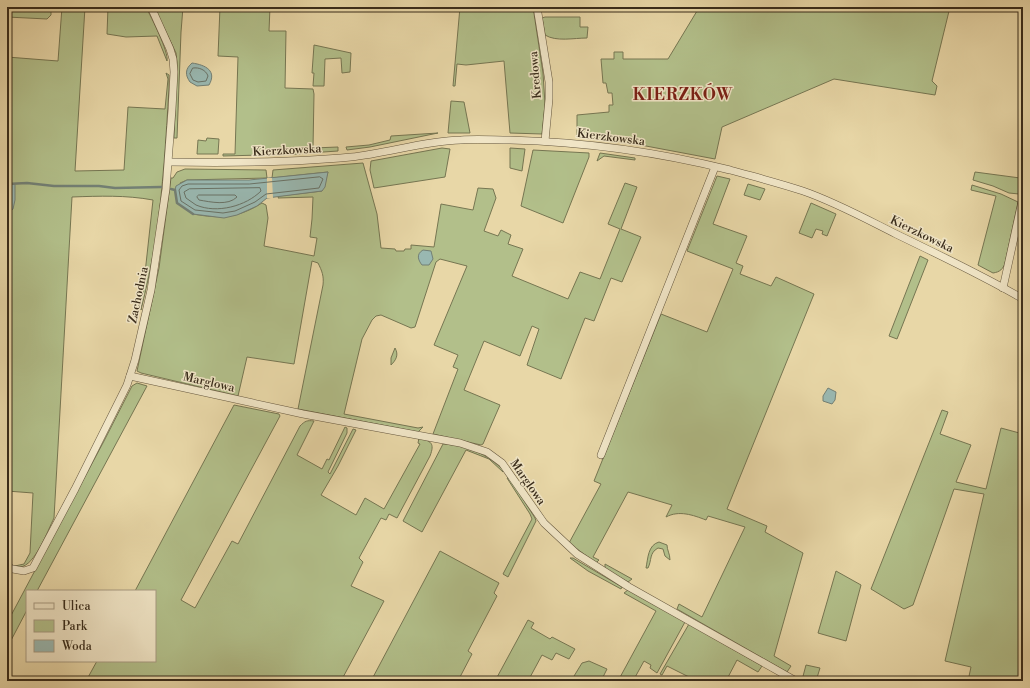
<svg xmlns="http://www.w3.org/2000/svg" width="1030" height="688" viewBox="0 0 1030 688" font-family="'Libre Bodoni',serif">
<rect width="100%" height="100%" fill="#e8d7a7"/>
<filter id="stains"><feTurbulence type="fractalNoise" baseFrequency=".005" numOctaves="4"/><feColorMatrix values="0 0 0 0 .2 0 0 0 0 .09 0 0 0 0 .02 0 0 0 .5 -.17"/></filter>
<radialGradient id="worn" r=".72"><stop offset=".6" stop-color="#630" stop-opacity="0"/><stop offset="1" stop-color="#630" stop-opacity=".3"/></radialGradient>
<g fill="#b2bf8a" stroke="#767652">
<path d="M 7,7 L 51,7 L 51,15 L 47,19 L 7,17 Z"/>
<path d="M 62,7 L 85,7 L 75,171 L 124,170 L 128,107 L 165,109 L 168,79 L 166,73 L 169,75 L 169,88 C 166,138 163,188 156,238 C 152,262 147,286 141,310 L 153,200 C 126,195 99,196 72,197 L 54,518 C 48,530 35,566 20,567 C 16,567 11,565 7,565 L 7,563 L 15,566 L 24,564 L 30,553 L 33,493 L 7,491 L 7,57 L 58,61 Z"/>
<path d="M 108,7 L 146,7 C 151,17 169,52 167,61 L 157,36 L 126,37 L 107,34 Z"/>
<path d="M 154,7 L 183,7 L 181,32 L 177,138 L 174,138 L 177,62 L 176,53 Z"/>
<path d="M 220,7 L 270,7 L 269,31 L 286,31 L 285,88 L 313,89 L 314,94 L 313,148 L 338,147 L 338,151 L 309,153 L 309,149 L 301,149 L 301,154 L 223,156 L 223,154 L 235,154 L 238,57 L 218,56 Z"/>
<path d="M 460,7 L 533,7 L 543,73 L 545,104 L 542,134 L 510,133 L 504,61 L 466,65 L 457,64 L 455,86 L 453,86 Z"/>
<path d="M 573,7 L 613,7 L 613,11 L 574,11 Z"/>
<path d="M 754,7 L 950,7 L 932,81 L 937,86 L 935,95 L 834,79 L 722,127 L 715,159 L 630,143 L 577,136 L 577,115 L 609,112 L 609,105 L 613,105 L 612,93 L 608,93 L 606,83 L 603,83 L 601,59 L 614,59 L 614,52 L 623,52 L 623,59 L 668,59 L 697,11 L 753,11 Z"/>
<path d="M 545,17 L 580,17 L 580,27 L 588,27 L 587,38 C 574,38 556,42 545,35 L 542,18 Z"/>
<path d="M 314,45 L 351,53 L 350,72 L 342,73 L 341,58 L 325,59 L 324,86 L 313,86 L 314,73 L 312,73 Z"/>
<path d="M 451,101 L 464,102 L 470,133 L 448,133 Z"/>
<path d="M 438,133 L 370,147 L 347,150 L 346,147 L 369,145 L 390,140 L 391,136 Z"/>
<path d="M 207,138 L 219,139 L 218,154 L 197,154 L 198,140 L 206,141 Z"/>
<path d="M 442,148 L 450,149 L 445,177 L 374,188 L 370,170 L 371,161 Z"/>
<path d="M 510,148 L 525,149 L 522,171 L 510,168 Z"/>
<path d="M 533,150 L 589,153 L 589,157 L 563,223 L 521,206 Z"/>
<path d="M 600,153 L 635,158 L 635,160 L 604,156 L 597,161 Z"/>
<path d="M 363,163 L 377,214 L 381,248 L 395,249 L 396,251 L 404,251 L 405,249 L 411,249 L 411,245 L 434,247 L 441,204 L 473,210 L 478,188 L 493,189 L 496,198 L 484,231 L 498,236 L 501,230 L 511,235 L 508,244 L 523,249 L 512,276 L 568,299 L 580,272 L 600,279 L 620,229 L 608,224 L 625,183 L 637,187 L 621,229 L 641,237 L 622,282 L 611,278 L 594,321 L 585,318 L 561,379 L 527,365 L 539,329 L 532,326 L 520,356 L 484,341 L 464,390 L 500,405 L 483,444 L 481,445 L 433,434 L 458,369 L 453,367 L 458,355 L 434,345 L 467,266 L 440,259 L 436,262 L 415,327 L 411,328 L 381,315 L 376,316 L 372,320 L 362,339 L 344,414 L 418,428 L 423,427 L 418,432 L 298,409 L 323,285 C 324,276 322,271 318,263 L 312,261 L 294,364 L 247,357 L 238,396 L 141,373 L 137,371 L 159,268 L 171,178 L 173,178 L 177,172 L 185,169 L 266,170 L 267,178 L 187,180 L 180,183 L 193,214 C 221,219 238,218 262,203 L 266,205 L 268,218 L 264,246 L 314,256 L 317,238 L 310,237 L 312,219 L 313,197 L 278,198 L 279,196 L 322,191 L 328,172 L 272,178 L 273,170 Z"/>
<path d="M 1023,166 L 1023,180 L 1019,194 L 1009,193 L 993,186 L 973,180 L 975,172 L 1020,178 Z"/>
<path d="M 717,176 L 730,179 L 713,224 L 747,236 L 736,263 L 743,266 L 740,274 L 771,286 L 776,277 L 814,294 L 727,509 L 767,526 L 765,532 L 803,553 L 774,656 L 791,666 L 787,672 L 677,609 L 679,604 L 702,617 L 745,527 L 708,516 L 706,520 C 693,515 679,510 666,517 L 672,505 L 628,492 L 593,557 L 599,560 L 596,563 L 569,543 L 601,484 L 594,481 L 661,314 L 707,332 L 733,269 L 687,251 Z"/>
<path d="M 748,184 L 765,189 L 760,200 L 744,195 Z"/>
<path d="M 972,185 L 1001,194 L 1018,202 L 1005,263 C 1003,269 1000,272 993,273 L 978,265 L 996,196 L 971,190 Z"/>
<path d="M 811,203 L 836,214 L 827,236 L 822,234 L 823,231 L 816,229 L 812,238 L 799,233 Z"/>
<path d="M 920,256 L 928,260 L 897,339 L 889,336 Z"/>
<path d="M 395,348 C 399,355 396,360 391,365 L 391,358 Z"/>
<path d="M 137,383 L 147,386 L 37,591 L 27,591 L 27,610 L 7,648 L 7,623 L 104,441 L 132,386 Z"/>
<path d="M 234,405 L 279,414 L 280,416 L 181,600 L 195,608 L 232,541 L 238,544 L 300,426 C 305,421 307,420 314,421 L 297,455 L 322,469 L 327,459 L 329,460 L 345,427 L 347,428 L 347,433 L 328,472 L 330,474 L 353,429 L 356,430 L 338,466 L 321,495 L 356,515 L 365,498 L 384,509 L 420,444 L 418,443 L 419,438 C 431,441 435,443 430,456 L 397,518 L 389,514 L 386,520 L 381,518 L 359,558 L 363,562 L 351,586 L 384,601 L 341,681 L 86,681 L 97,661 L 155,661 L 155,591 L 135,591 Z"/>
<path d="M 942,410 L 948,412 L 940,434 L 971,445 L 956,482 L 986,489 L 1001,428 L 1023,434 L 1023,672 L 1021,681 L 968,681 L 971,667 L 945,661 L 984,494 L 954,489 L 913,605 L 904,609 L 871,589 Z"/>
<path d="M 443,444 C 466,445 488,454 504,471 L 503,472 L 489,459 L 466,450 L 422,532 L 403,521 Z"/>
<path d="M 509,477 L 535,518 L 536,521 L 508,577 L 503,574 L 532,519 L 530,514 L 507,478 Z"/>
<path d="M 659,542 L 667,545 C 667,550 670,554 670,560 L 665,556 L 663,549 L 658,548 C 649,553 652,560 648,568 L 646,568 C 648,558 648,545 659,542 Z"/>
<path d="M 440,551 L 499,583 L 494,593 L 497,596 L 468,651 L 472,654 L 460,677 L 468,681 L 371,681 Z"/>
<path d="M 570,558 L 573,558 L 622,587 L 621,589 L 588,571 Z"/>
<path d="M 605,564 L 632,579 L 628,582 L 605,569 Z"/>
<path d="M 836,571 L 861,585 L 846,641 L 818,633 Z"/>
<path d="M 628,590 L 685,622 L 657,673 L 650,668 L 651,665 L 644,661 L 633,681 L 618,681 L 656,611 L 624,593 Z"/>
<path d="M 528,620 L 534,623 L 531,628 L 550,639 L 552,637 L 575,649 L 569,659 L 556,653 L 552,660 L 542,655 L 528,681 L 495,681 Z"/>
<path d="M 689,624 L 762,666 L 758,672 L 737,660 L 726,681 L 687,681 L 689,677 L 667,666 L 662,675 L 660,674 Z"/>
<path d="M 589,661 L 607,669 L 601,681 L 571,681 L 582,663 Z"/>
<path d="M 806,665 L 820,668 L 816,681 L 802,680 Z"/>
</g>
<g fill="#99b8b1" stroke="#738075">
<path d="M 192,63 C 206,65 217,71 209,85 L 197,86 L 190,82 C 185,75 185,69 192,63 Z"/>
<path d="M 328,172 L 325,187 L 322,191 L 267,198 L 257,206 L 246,211 L 237,215 L 224,218 L 193,214 L 177,203 L 175,190 L 176,186 L 187,180 L 249,180 Z"/>
<path d="M 7,184 L 15,184 L 15,200 L 13,209 L 7,214 Z"/>
<path d="M 423,250 L 431,251 L 433,259 L 429,265 L 422,265 C 418,260 416,254 423,250 Z"/>
<path d="M 828,388 L 836,392 L 835,400 L 832,404 L 823,401 L 823,396 Z"/>
</g>
<path fill="#e8d7a7" d="M 267,178 L 272,178 L 273,198 L 267,198 Z"/>
<g fill="none" stroke-linecap="round" stroke-linejoin="round">
<g stroke="#697266" stroke-width="1">
<path d="M 193,68 C 199,67 206,70 208,76 L 206,81 L 198,82 L 193,80 L 190,74 Z"/>
<path d="M 320,177 L 323,179 L 319,188 L 266,194 L 255,202 L 235,211 L 223,213 L 195,210 L 181,201 L 179,190 L 182,186 L 188,184 L 249,184 Z"/>
<path d="M 260,188 L 261,191 C 246,206 217,214 196,205 C 193,203 189,200 186,198 L 184,192 L 189,189 Z"/>
<path d="M 199,195 L 235,195 L 237,197 C 228,206 211,202 199,200 L 197,197 Z"/>
</g>
<g stroke="#738075" stroke-width="2.5">
<path d="M 7,184 L 27,183 L 54,186 L 99,186 L 115,188 L 161,187"/>
<path d="M 171,189 L 175,190 L 177,203 L 193,214"/>
</g>
<g stroke="#65573e" stroke-width="8">
<g id="minor">
<path d="M 537,7 L 549,82 L 549,99 L 545,141"/>
<path d="M 169,162 C 230,163 290,163 351,157 C 388,153 424,141 461,140 C 477,139 494,140 510,140 C 585,142 658,152 730,170 C 755,177 779,183 803,191 C 835,202 866,219 896,234 C 939,255 982,275 1023,299"/>
<path d="M 1003,288 L 1023,197"/>
<path d="M 130,376 L 303,414 L 460,443 L 487,452 L 502,463 L 544,523 L 577,554 L 629,587 L 796,681"/>
<path d="M 601,455 L 715,167"/>
<path d="M 7,568 L 24,571 L 33,568 L 75,489 L 127,385 L 135,360 L 151,290 L 166,189 L 172,109 L 174,72 L 173,59 L 170,49 L 151,7"/>
</g>
</g>
<use href="#minor" stroke="#f0e5c6" stroke-width="7"/>
</g>
<g text-anchor="middle" stroke-width="3" stroke-linejoin="round" paint-order="stroke">
<g font-size="12" fill="#392c1b" stroke="#f0e5c6">
<text transform="translate(535 75) rotate(-95)" y="4">Kredowa</text>
<text transform="translate(611 137) rotate(7)" y="4">Kierzkowska</text>
<text transform="translate(287 150) rotate(-3)" y="4">Kierzkowska</text>
<text transform="translate(922 234) rotate(26)" y="4">Kierzkowska</text>
<text transform="translate(138 295) rotate(-78)" y="4">Zachodnia</text>
<text transform="translate(209 382) rotate(13)" y="4">Marglowa</text>
<text transform="translate(528 482) rotate(55)" y="4">Marglowa</text>
</g>
<g font-size="16" font-weight="bold" letter-spacing="1" fill="#7a1f14" stroke="#f0e5c6">
<text x="683" y="100">KIERZKÓW</text>
</g>
</g>
<rect width="1030" height="688" fill="none" stroke="#e8d7a7" stroke-width="24"/>
<rect x="8" y="8" width="1014" height="672" fill="none" stroke="#392c1b" stroke-width="2"/>
<rect x="12" y="12" width="1006" height="664" fill="none" stroke="#392c1b"/>
<rect x="26" y="590" width="130" height="72" fill="#f0e5c6" stroke="#a79b82"/>
<rect x="34" y="603" width="20" height="6" fill="#f0e5c6" stroke="#a79b82"/>
<text x="62" y="610" font-size="12" fill="#392c1b">Ulica</text>
<rect x="34" y="620" width="20" height="12" fill="#b2bf8a" stroke="#a79b82"/>
<text x="62" y="630" font-size="12" fill="#392c1b">Park</text>
<rect x="34" y="640" width="20" height="12" fill="#99b8b1" stroke="#a79b82"/>
<text x="62" y="650" font-size="12" fill="#392c1b">Woda</text>
<rect width="100%" height="100%" filter="url(#stains)"/>
<rect width="100%" height="100%" fill="url(#worn)"/>
</svg>
